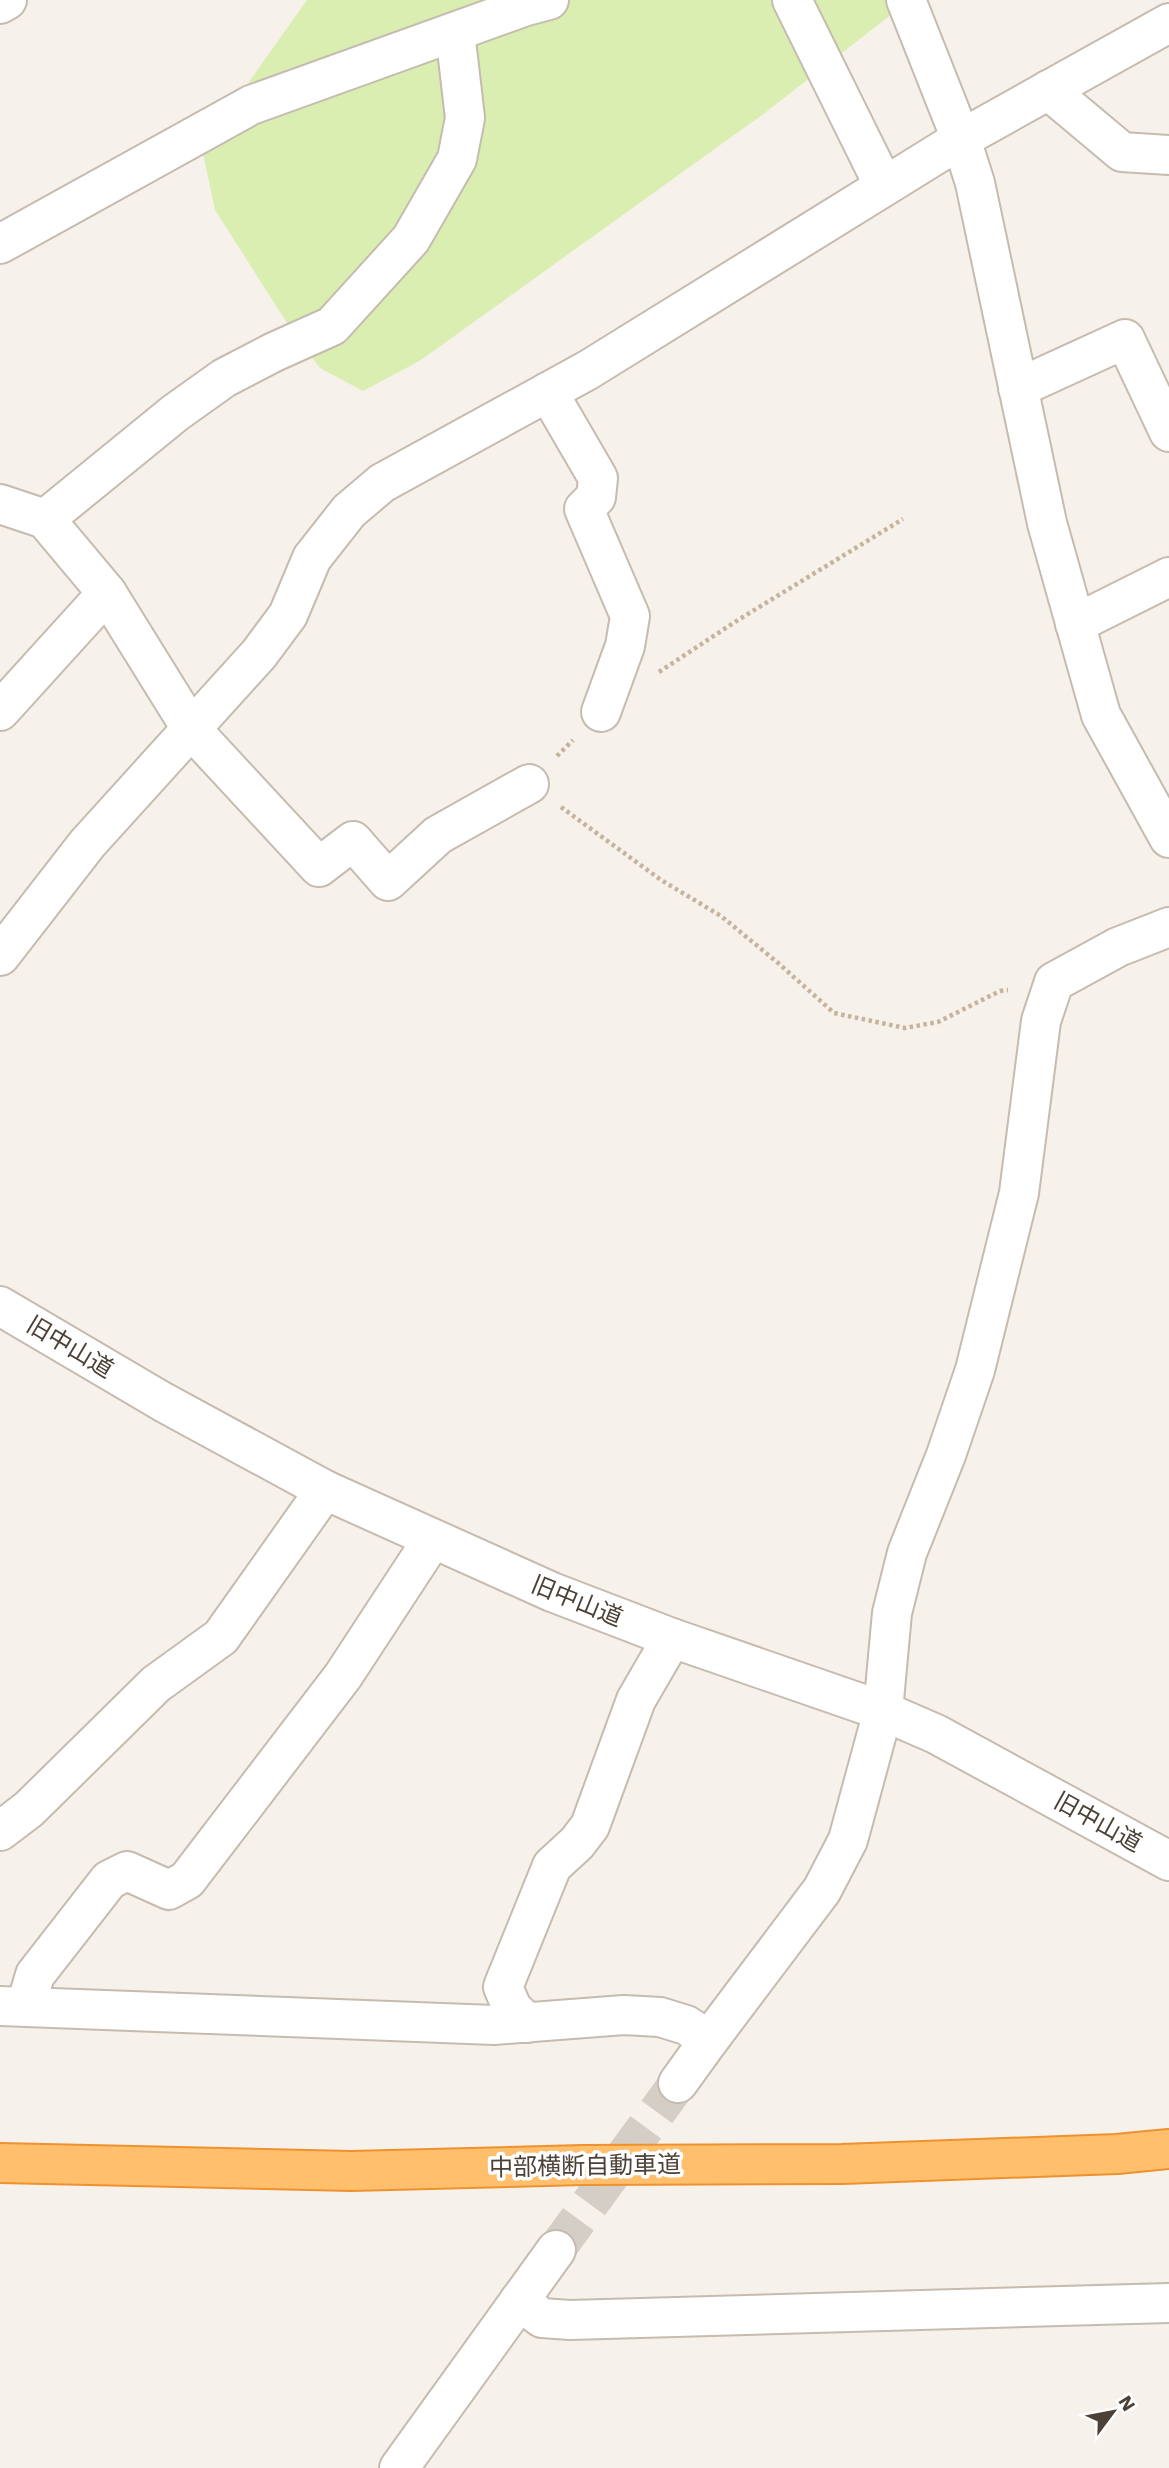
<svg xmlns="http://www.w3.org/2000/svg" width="1169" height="2468" viewBox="0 0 1169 2468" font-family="'Work Sans','Noto Sans JP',sans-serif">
<rect width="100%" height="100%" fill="#f6f1ea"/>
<path fill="#d9eeb0" d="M 307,0 L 910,0 L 766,112 L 421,360 L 363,391 L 320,368 L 296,337 L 215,210 L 202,148 Z"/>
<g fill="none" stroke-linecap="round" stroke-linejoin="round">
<path stroke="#d4cec6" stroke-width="38" stroke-dasharray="38 19" stroke-linecap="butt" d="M 556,2250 L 678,2083"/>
<g stroke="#c6bbaf" stroke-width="42">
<g id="minor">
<path d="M 792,0 L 884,186"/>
<path d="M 906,0 L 961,139 L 975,183 L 1047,523 L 1101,715 L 1169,838"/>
<path d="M 0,4 L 7,0"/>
<path d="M 1048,90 L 1122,152 L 1169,155"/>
<path d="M 0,244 L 251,105 L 526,6 L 549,0"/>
<path d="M 1018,388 L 1125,339 L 1169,432"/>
<path d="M 548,392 L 598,478 L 596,497 L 584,509 L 630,616 L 625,646 L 601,712"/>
<path d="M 0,504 L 45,519 L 107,593 L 192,730 L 319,867 L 353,841 L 388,881 L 438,835 L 529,784"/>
<path d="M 45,519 L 175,413 L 224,378 L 274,352 L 332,326 L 411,239 L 457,159 L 465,118 L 455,32"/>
<path d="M 1075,624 L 1169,577"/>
<path d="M 0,711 L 107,593"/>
<path d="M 0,956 L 87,844 L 259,654 L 288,615 L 312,558 L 349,511 L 382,483 L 588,370 L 961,139 L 1169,23"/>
<path d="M 0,1306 L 163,1402 L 325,1490 L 552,1592 L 672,1638 L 883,1711 L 936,1734 L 1169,1861"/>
<path d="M 0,1831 L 29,1809 L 156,1684 L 221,1637 L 325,1490"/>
<path d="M 0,2006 L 494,2025 L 624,2015 L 660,2017 L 686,2025 L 709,2040 L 822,1890 L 848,1840 L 883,1711 L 892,1613 L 907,1553 L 946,1455 L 975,1370 L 1019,1193 L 1041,1021 L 1054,982 L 1118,947 L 1169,927"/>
<path d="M 31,2006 L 30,1992 L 35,1975 L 109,1880 L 127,1871 L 169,1890 L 187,1880 L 343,1676 L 432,1540"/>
<path d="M 527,2023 L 512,2008 L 503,1987 L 552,1866 L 577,1843 L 590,1826 L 636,1700 L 672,1638"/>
<path d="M 678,2083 L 709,2040"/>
<path d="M 519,2301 L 542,2318 L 570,2320 L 1169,2303"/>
<path d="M 399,2468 L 556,2250"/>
</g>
</g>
<g stroke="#ed922e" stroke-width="42">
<path id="highway" d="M 0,2163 L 351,2171 L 583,2165 L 842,2164 L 1117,2154 L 1169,2149"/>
</g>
<g stroke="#c6b39b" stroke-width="4.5" stroke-dasharray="3.5 3.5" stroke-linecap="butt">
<path d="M 659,672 L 738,620 L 903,519"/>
<path d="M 557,756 L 573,740"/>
<path d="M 561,807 L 661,880 L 721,916 L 777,962 L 834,1013 L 905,1028 L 938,1022 L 1000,991 L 1008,990"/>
</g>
<use href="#minor" stroke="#fff" stroke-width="38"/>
<use href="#highway" stroke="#ffbf6d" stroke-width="38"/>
</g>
<g text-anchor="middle" stroke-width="7" stroke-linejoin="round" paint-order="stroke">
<g font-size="24" fill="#4c4137" stroke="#fff">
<text transform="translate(70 1347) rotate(31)" y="8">旧中山道</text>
<text transform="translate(577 1601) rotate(22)" y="8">旧中山道</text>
<text transform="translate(1098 1822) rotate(29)" y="8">旧中山道</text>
<text transform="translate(585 2166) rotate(-1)" y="8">中部横断自動車道</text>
</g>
</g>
<g transform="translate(1113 2412) rotate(58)" stroke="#ffffff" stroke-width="5" paint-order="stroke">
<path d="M0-5L12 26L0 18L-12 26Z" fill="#4c4137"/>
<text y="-10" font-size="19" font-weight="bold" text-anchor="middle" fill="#4c4137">N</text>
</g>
</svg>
